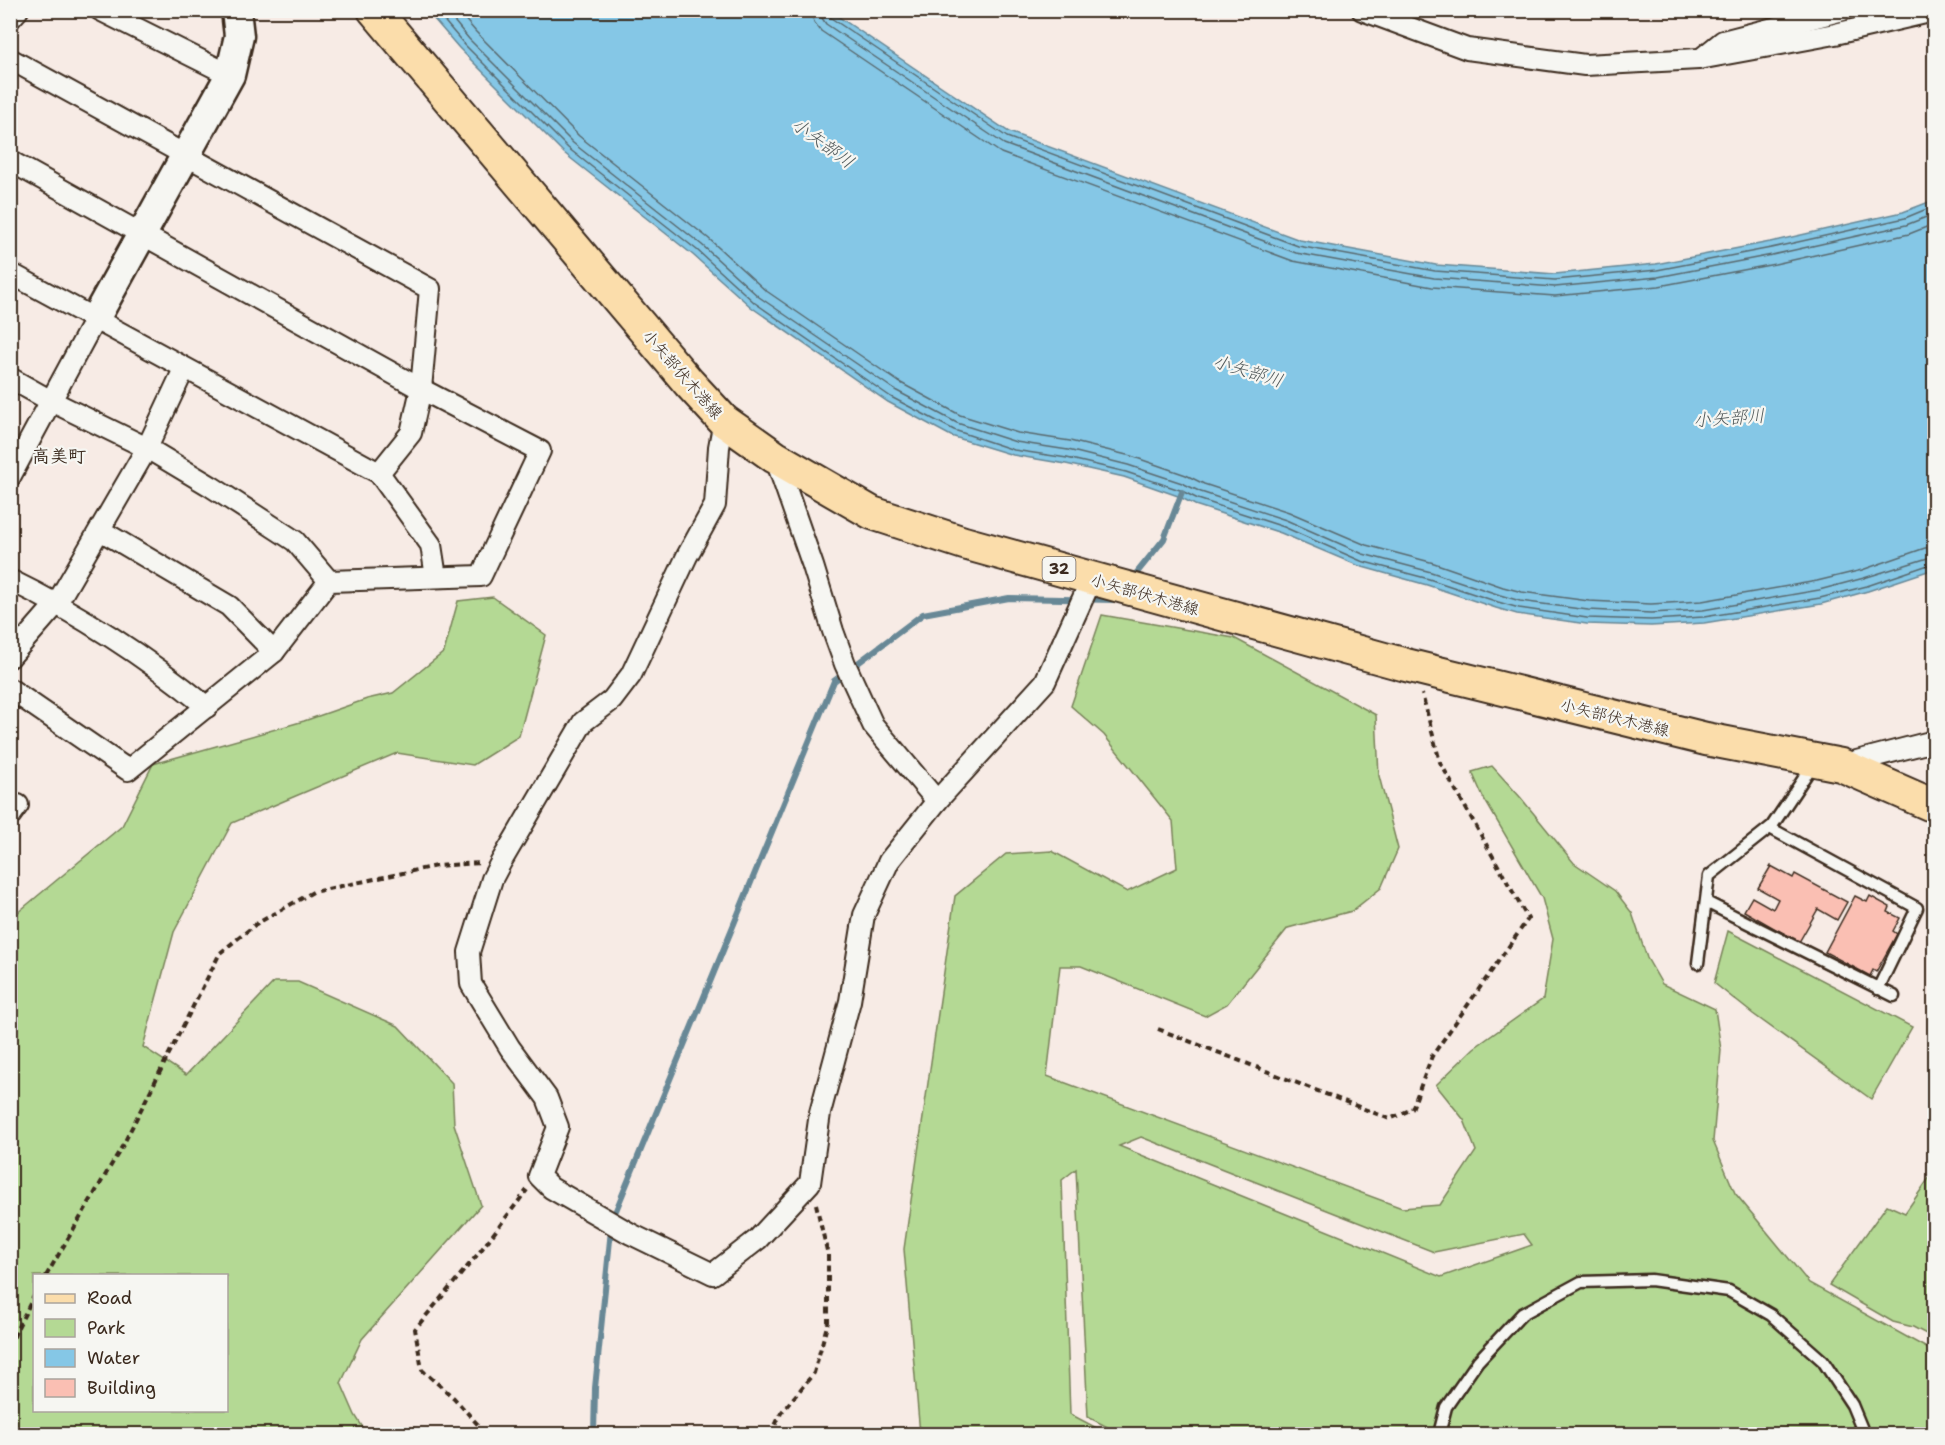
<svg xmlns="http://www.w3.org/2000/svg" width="1945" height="1445" viewBox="0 0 1945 1445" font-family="'Shantell Sans','Klee One',sans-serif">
<rect width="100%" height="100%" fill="#f7ebe5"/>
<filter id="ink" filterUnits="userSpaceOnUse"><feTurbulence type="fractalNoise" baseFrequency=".0167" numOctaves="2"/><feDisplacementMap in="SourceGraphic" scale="12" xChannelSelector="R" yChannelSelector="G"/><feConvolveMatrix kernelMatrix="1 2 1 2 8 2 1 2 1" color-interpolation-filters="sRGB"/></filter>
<g filter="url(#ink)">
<g fill="#b4d994" stroke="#788259" stroke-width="1.5" fill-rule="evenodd">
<path d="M 493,597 L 546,635 L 519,736 L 473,765 L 397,753 L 232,823 L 174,932 L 143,1047 L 186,1075 L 274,982 L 298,982 L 398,1026 L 452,1083 L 454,1124 L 481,1205 L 362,1339 L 341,1383 L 355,1415 L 367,1434 L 11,1434 L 11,918 L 122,826 L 153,764 L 304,721 L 367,699 L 393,693 L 444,652 L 458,601 ZM 34,1276 L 226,1276 L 226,1410 L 34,1410 Z"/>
<path d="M 1102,615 L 1234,638 L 1376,715 L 1379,776 L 1398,849 L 1381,888 L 1352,911 L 1288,928 L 1227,1004 L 1205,1016 L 1081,966 L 1060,966 L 1047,1076 L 1402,1208 L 1440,1205 L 1476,1151 L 1464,1120 L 1436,1085 L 1474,1048 L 1543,999 L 1553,939 L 1542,898 L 1483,797 L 1472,772 L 1492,766 L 1521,798 L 1574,863 L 1615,891 L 1632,913 L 1647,958 L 1662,984 L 1715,1009 L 1721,1050 L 1713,1141 L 1735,1193 L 1809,1283 L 1934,1352 L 1934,1434 L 1121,1434 L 1088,1417 L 1076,1169 L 1062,1180 L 1070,1414 L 1108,1434 L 920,1434 L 904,1249 L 955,896 L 1006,854 L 1052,851 L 1127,892 L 1177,868 L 1173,821 L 1104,735 L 1071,706 ZM 1141,1137 L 1434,1252 L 1524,1234 L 1532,1245 L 1441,1277 L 1119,1146 Z"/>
<path d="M 1728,931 L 1912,1027 L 1871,1099 L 1753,1014 L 1714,983 Z"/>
<path d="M 1934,1171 L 1934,1338 L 1913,1327 L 1893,1322 L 1829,1285 L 1887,1205 L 1905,1213 Z"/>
</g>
<path fill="#85c7e6" stroke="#678896" stroke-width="1.5" d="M 427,11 L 830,11 L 1009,132 L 1300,240 L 1436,265 L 1555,274 L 1656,264 L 1770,242 L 1903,212 L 1934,200 L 1934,569 L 1868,591 L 1821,604 L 1704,623 L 1651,626 L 1587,624 L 1517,614 L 1496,608 L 1427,585 L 1359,566 L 1281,533 L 1195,505 L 1178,496 L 1124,477 L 1066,464 L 1013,455 L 951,436 L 888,402 L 751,307 L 693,255 L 564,153 L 459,48 Z"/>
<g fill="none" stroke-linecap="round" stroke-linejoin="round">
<g stroke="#59696e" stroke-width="1.5">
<path d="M 435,10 L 464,44 L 568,148 L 697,250 L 755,303 L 891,397 L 954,430 L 1014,450 L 1067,458 L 1126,472 L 1180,490 L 1198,499 L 1284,527 L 1361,561 L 1429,579 L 1498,602 L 1519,608 L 1587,618 L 1651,620 L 1704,617 L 1820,598 L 1867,586 L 1934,563"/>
<path d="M 445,10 L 469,39 L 573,143 L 702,245 L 759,297 L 895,390 L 957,423 L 1016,442 L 1068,450 L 1128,465 L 1182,483 L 1201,492 L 1286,520 L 1363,554 L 1431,572 L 1500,595 L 1520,601 L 1588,610 L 1651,613 L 1703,610 L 1819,590 L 1864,578 L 1934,556"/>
<path d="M 457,10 L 476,32 L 579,136 L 708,238 L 765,290 L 899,382 L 960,415 L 1018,433 L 1070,441 L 1131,456 L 1186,475 L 1204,484 L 1289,512 L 1366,545 L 1434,563 L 1503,587 L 1522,592 L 1589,601 L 1651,604 L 1702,601 L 1817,581 L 1862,570 L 1925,548 L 1934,547"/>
<path d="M 811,10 L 814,22 L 821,31 L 1001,153 L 1293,261 L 1432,287 L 1555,296 L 1659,286 L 1775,264 L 1909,234 L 1934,224"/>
<path d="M 820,10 L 822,18 L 826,24 L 1004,144 L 1296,253 L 1434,278 L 1555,287 L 1658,277 L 1772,255 L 1906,225 L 1934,214"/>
<path d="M 828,10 L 831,18 L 1007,137 L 1298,246 L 1435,271 L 1555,280 L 1657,270 L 1771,248 L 1905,218 L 1934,206"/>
</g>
<g stroke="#678896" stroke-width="6">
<path d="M 1131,580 L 1164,539 L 1182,492"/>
<path d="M 594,1434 L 595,1388 L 612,1220 L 834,681 L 923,614 L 1009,598 L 1115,600 L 1117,598"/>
</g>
</g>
<g fill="#fabfb3" stroke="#3b2a1e" stroke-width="1.5">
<path d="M 1771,866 L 1793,878 L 1795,874 L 1847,902 L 1837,920 L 1818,909 L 1799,942 L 1744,911 L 1752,897 L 1773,909 L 1778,899 L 1758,888 Z"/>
<path d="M 1855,896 L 1867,902 L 1870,896 L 1890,907 L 1888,912 L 1900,918 L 1893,931 L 1897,934 L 1876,972 L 1873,970 L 1870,976 L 1825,952 Z"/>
</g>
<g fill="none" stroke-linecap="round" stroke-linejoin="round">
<g stroke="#3b2a1e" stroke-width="15">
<g id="lane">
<path d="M 1770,828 L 1917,908 L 1878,989"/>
<path d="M 1706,902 L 1894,996"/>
<path d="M 1698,963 L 1709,876 L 1772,826 L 1814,763"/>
<path d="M 1439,1434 L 1446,1407 L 1478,1361 L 1522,1314 L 1581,1282 L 1651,1280 L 1729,1291 L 1771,1315 L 1823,1361 L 1852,1405 L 1864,1434"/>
</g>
</g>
<g stroke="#3b2a1e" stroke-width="24">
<g id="street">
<path d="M 100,10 L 230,75"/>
<path d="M 1362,10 L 1467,49 L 1585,65 L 1699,59 L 1835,34 L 1934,11"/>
<path d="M 10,19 L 18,10"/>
<path d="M 1702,58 L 1723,41 L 1843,10"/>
<path d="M 10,59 L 430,289 L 421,389 L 10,161"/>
<path d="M 10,273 L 379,473 L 431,545 L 436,577"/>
<path d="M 10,378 L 51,401 L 147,448 L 212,487 L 295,541 L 329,581"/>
<path d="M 724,421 L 719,447 L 715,505 L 687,556 L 631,675 L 612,700 L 583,722 L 501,862 L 492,879 L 469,952 L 471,984 L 510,1048 L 547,1098 L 558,1127 L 539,1176 L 551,1188 L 631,1234 L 713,1274 L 758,1239 L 810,1183 L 820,1113 L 850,1001 L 864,915 L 889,861 L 937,801 L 1045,682 L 1092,578"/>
<path d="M 775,457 L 813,566 L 833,631 L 845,664 L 873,725 L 937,801"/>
<path d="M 10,477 L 95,319"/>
<path d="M 100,530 L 229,606 L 274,652"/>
<path d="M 10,580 C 82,615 146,657 207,707"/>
<path d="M 10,657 L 57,603 L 147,448 L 184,369"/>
<path d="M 10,689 L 128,770 L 274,652 L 329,581 L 481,576 L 540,451 L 421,389 L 411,433 L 379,473"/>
<path d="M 1841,765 L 1934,741"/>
<path d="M 10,816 L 18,805"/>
</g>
</g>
<g stroke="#3b2a1e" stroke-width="33">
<path id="secondary" d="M 95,319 L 230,75 L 239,36 L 236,10"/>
</g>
<g stroke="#3b2a1e" stroke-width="36">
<path id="primary" d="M 374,10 L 689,383 L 724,421 L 775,457 L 872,513 L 964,543 L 1406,665 L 1706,739 L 1841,765 L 1934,806"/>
</g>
<g stroke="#3b2a1e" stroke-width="4" stroke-dasharray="6 4.5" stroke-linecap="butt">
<path d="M 1158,1029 L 1390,1119 L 1412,1109 L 1432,1056 L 1528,919 L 1440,762 L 1422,694"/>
<path d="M 46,1276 L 123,1145 L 220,953 L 256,924 L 313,892 L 436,866 L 480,863"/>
<path d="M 10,1347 L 17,1329 L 34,1296"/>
<path d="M 481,1434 L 480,1427 L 454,1398 L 422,1370 L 415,1329 L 478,1254 L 527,1190"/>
<path d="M 771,1434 L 781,1413 L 814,1373 L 828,1322 L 828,1255 L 816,1204"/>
</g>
<use href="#lane" stroke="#f6f6f2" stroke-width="10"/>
<use href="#street" stroke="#f6f6f2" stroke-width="20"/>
<use href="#secondary" stroke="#f6f6f2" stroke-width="28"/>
<use href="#primary" stroke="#fbddab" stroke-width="32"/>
</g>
</g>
<g text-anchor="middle" stroke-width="4.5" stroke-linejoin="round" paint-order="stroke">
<rect fill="#f6f6f2" stroke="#73675e" stroke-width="1.5" x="1042.5" y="557" width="33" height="24" rx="4.5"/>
<g font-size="15" font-weight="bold" fill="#3b2a1e">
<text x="1059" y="574">32</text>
</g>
<g font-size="16" fill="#3b2a1e" stroke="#f6f6f2">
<text transform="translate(683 374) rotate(49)" y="6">小矢部伏木港線</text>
<text transform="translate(1145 594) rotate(16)" y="6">小矢部伏木港線</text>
<text transform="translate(1615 717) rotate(14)" y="6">小矢部伏木港線</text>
</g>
<g font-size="18" font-style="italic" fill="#51595a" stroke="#f6f6f2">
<text transform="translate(823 143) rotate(36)" y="6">小矢部川</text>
<text transform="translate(1248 371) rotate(17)" y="6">小矢部川</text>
<text transform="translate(1729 418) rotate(-4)" y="6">小矢部川</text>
</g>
<g font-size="18" font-weight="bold" fill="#3b2a1e" stroke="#f6f6f2">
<text x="59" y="462">高美町</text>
</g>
</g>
<rect width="1945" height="1445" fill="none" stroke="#f6f6f2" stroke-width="36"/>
<rect x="18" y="18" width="1909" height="1409" fill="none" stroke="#3b2a1e" stroke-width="2" filter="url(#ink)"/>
<rect x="33" y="1274" width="195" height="138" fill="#f6f6f2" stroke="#aba49d" stroke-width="1.5"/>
<rect x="45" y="1294" width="30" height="9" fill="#fbddab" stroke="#aba49d" stroke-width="1.5"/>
<text x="87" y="1304" font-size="18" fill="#3b2a1e">Road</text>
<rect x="45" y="1319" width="30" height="18" fill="#b4d994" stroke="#aba49d" stroke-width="1.5"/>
<text x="87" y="1334" font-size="18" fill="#3b2a1e">Park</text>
<rect x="45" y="1349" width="30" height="18" fill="#85c7e6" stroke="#aba49d" stroke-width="1.5"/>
<text x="87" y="1364" font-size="18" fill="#3b2a1e">Water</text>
<rect x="45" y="1379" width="30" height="18" fill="#fabfb3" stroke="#aba49d" stroke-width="1.5"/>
<text x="87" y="1394" font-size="18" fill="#3b2a1e">Building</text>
</svg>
